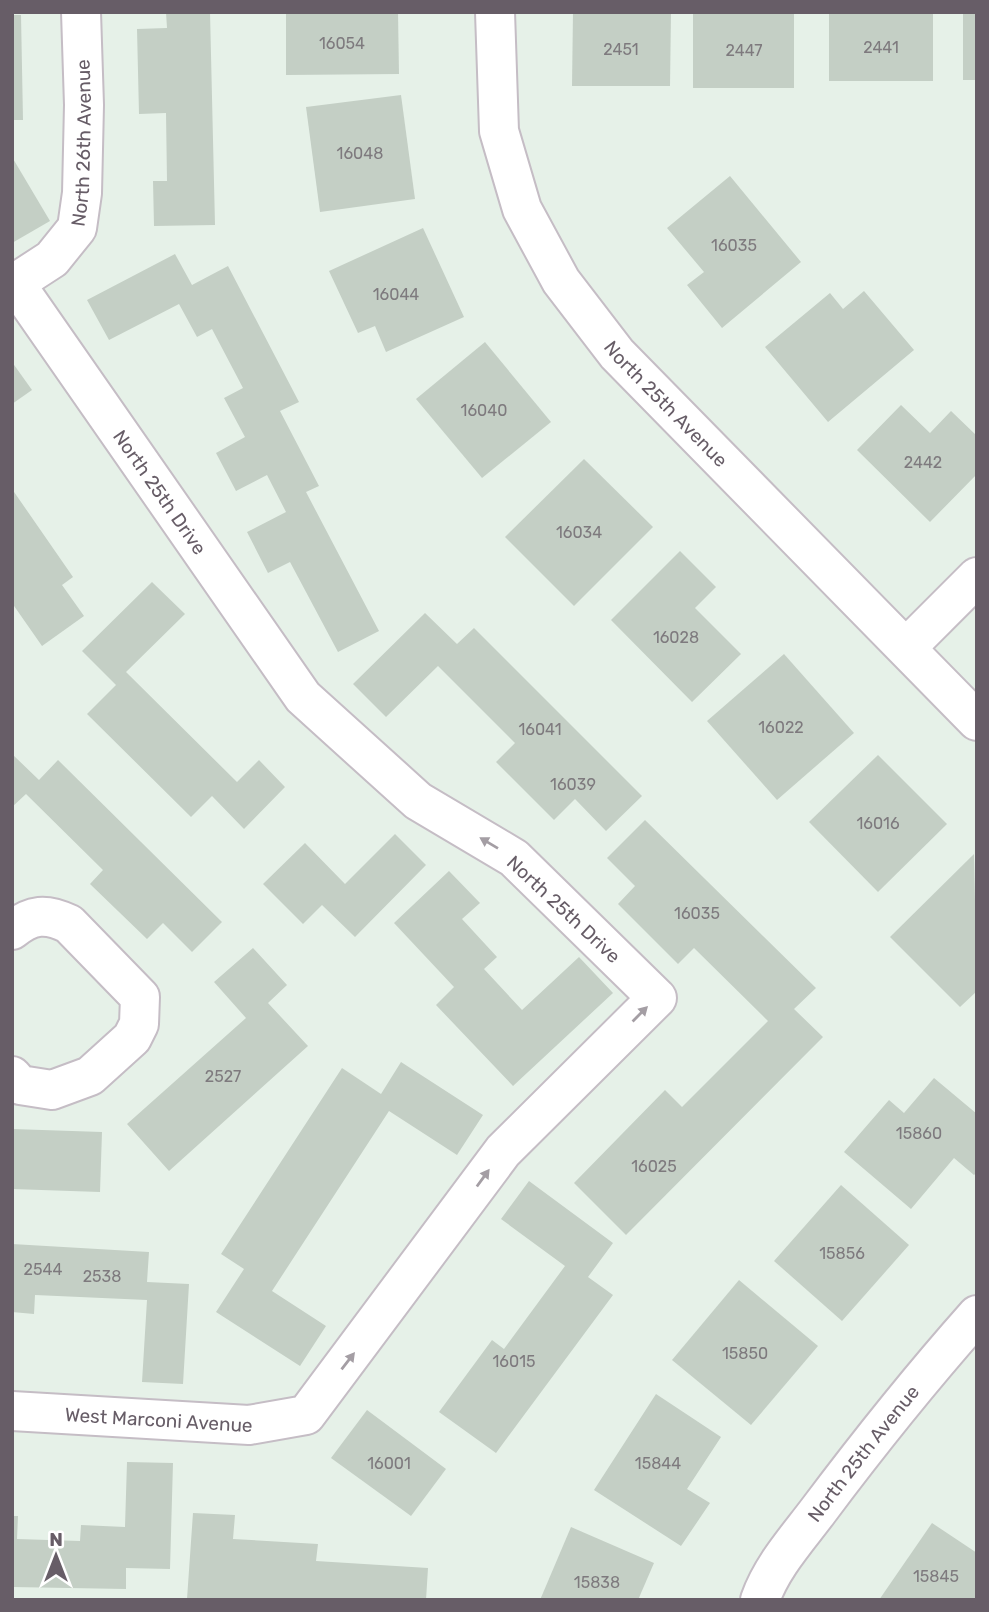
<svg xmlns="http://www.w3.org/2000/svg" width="989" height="1612" viewBox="0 0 989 1612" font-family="Rubik,sans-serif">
<rect width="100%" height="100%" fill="#e6f1e8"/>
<g fill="#c4cfc5">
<path d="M 166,12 L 210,12 L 215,225 L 154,226 L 153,181 L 167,181 L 166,113 L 139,114 L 137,29 L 167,28 Z"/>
<path d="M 286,12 L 398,12 L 399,74 L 286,75 Z"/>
<path d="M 573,12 L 671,12 L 670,86 L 572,86 Z"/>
<rect x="693" y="12" width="101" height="76"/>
<rect x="829" y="12" width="104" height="69"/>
<rect x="963" y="12" width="14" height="68"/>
<path d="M 12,15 L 21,15 L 23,120 L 12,120 Z"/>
<path d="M 401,95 L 415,199 L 320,212 L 306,107 Z"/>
<path d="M 12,157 L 50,221 L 12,243 Z"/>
<path d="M 730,176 L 801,262 L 722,328 L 687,285 L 704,272 L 667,228 Z"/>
<path d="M 423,228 L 464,317 L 386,352 L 375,326 L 358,333 L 329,271 Z"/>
<path d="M 175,254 L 192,285 L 228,266 L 299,402 L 280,411 L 319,486 L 306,492 L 379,631 L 338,652 L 290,562 L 268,573 L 247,532 L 286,512 L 267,475 L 236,491 L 216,453 L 245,437 L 224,398 L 243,388 L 212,329 L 197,337 L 179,304 L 109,340 L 87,300 Z"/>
<path d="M 864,291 L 914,350 L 828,422 L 765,347 L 830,293 L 843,309 Z"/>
<path d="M 485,342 L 551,422 L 482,478 L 416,399 Z"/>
<path d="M 12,362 L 32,390 L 12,404 Z"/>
<path d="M 901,405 L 930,433 L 951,411 L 977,436 L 977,474 L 930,522 L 857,450 Z"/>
<path d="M 584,459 L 653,527 L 574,606 L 505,537 Z"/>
<path d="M 12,489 L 73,577 L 62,585 L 84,616 L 42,646 L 12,603 Z"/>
<path d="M 680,551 L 716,587 L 695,608 L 741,654 L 692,702 L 611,620 Z"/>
<path d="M 152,582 L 185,614 L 126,672 L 237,782 L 259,760 L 285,787 L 244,829 L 212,796 L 191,817 L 87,714 L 116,685 L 82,651 Z"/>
<path d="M 425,613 L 457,644 L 474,628 L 642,796 L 606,831 L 575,799 L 554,820 L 496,762 L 515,743 L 438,666 L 386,717 L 353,684 Z"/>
<path d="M 784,654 L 854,733 L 777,800 L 707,721 Z"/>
<path d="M 12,754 L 39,780 L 58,760 L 222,922 L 192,952 L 163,923 L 147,939 L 90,884 L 103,870 L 26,794 L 12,807 Z"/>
<path d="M 878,755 L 947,824 L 878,892 L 809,822 Z"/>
<path d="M 645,820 L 816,988 L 794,1009 L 823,1037 L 626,1235 L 574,1183 L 665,1090 L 682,1107 L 768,1021 L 694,948 L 678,964 L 618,904 L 635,886 L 607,858 Z"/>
<path d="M 395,834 L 426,865 L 355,937 L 322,905 L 303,924 L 263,884 L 305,843 L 345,884 Z"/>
<path d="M 974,854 L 977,991 L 960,1007 L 890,937 Z"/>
<path d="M 449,871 L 480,903 L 462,919 L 497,957 L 484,969 L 522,1010 L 579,957 L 613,993 L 513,1086 L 436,1005 L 454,987 L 394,923 Z"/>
<path d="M 253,948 L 287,985 L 268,1003 L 308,1046 L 169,1171 L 127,1124 L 246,1018 L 214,982 Z"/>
<path d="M 401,1062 L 483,1115 L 457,1155 L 389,1111 L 272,1291 L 326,1326 L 300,1366 L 216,1312 L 244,1269 L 221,1254 L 342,1068 L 381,1094 Z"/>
<path d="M 934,1078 L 977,1114 L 977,1172 L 974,1175 L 954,1158 L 911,1209 L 844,1152 L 889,1100 L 904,1113 Z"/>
<path d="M 12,1129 L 102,1132 L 100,1192 L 12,1189 Z"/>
<path d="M 529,1181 L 613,1243 L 588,1277 L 613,1295 L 496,1453 L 439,1412 L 492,1340 L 504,1349 L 565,1266 L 501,1219 Z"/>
<path d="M 841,1185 L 909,1245 L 842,1321 L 774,1261 Z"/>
<path d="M 12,1244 L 149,1252 L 147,1282 L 189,1284 L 183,1384 L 142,1382 L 147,1300 L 35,1295 L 34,1314 L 12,1312 Z"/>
<path d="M 739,1280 L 818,1346 L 751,1425 L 672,1360 Z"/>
<path d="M 656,1394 L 721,1437 L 687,1489 L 710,1503 L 681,1546 L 594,1490 Z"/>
<path d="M 367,1410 L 446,1469 L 411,1516 L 331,1458 Z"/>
<path d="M 127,1462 L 173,1463 L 170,1569 L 126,1568 L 126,1589 L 12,1587 L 12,1516 L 18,1516 L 17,1539 L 80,1541 L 81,1525 L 125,1527 Z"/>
<path d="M 193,1513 L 235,1515 L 233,1539 L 318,1544 L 316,1561 L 428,1568 L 426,1600 L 187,1599 Z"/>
<path d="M 932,1523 L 977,1553 L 977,1600 L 879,1600 Z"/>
<path d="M 571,1527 L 654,1563 L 638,1600 L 540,1600 Z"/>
</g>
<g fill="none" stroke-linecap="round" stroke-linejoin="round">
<g stroke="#c5bdc5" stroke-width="42">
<g id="street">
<path id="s1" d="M 495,12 L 499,131 L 522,209 L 561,281 L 617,354 L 977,721"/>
<path id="s2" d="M 12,285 L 52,259 L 77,228 L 82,193 L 84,105 L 81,12"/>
<path d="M 907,647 L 977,577"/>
<path d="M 12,930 C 32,914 46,913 69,924 L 140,997 L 139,1024 L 132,1038 L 90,1076 L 52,1090 L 20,1085 L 12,1076"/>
<path id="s3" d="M 12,1411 L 249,1425 L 306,1415 L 503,1151 L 657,998 L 514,858 L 418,801 L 303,697 L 15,283"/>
<path id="s4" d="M 760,1600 C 772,1566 797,1539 818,1511 C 869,1443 921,1378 977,1315"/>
</g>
</g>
<use href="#street" stroke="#fff" stroke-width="38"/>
</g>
<defs><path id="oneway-solid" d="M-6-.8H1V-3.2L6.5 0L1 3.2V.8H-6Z" transform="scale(1.75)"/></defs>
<g fill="#a49ea4">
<use href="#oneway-solid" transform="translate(489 843) rotate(-149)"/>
<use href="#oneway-solid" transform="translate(640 1014) rotate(-45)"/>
<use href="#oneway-solid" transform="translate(483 1178) rotate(-54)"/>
<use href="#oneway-solid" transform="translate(348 1361) rotate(-52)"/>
</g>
<g text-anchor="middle" stroke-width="5" stroke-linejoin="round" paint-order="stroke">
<g font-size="16" fill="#7e7a7e">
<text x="342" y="49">16054</text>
<text x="881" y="53">2441</text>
<text x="621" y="55">2451</text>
<text x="744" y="56">2447</text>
<text x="360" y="159">16048</text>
<text x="734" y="251">16035</text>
<text x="396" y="300">16044</text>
<text x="484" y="416">16040</text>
<text x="923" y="468">2442</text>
<text x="579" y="538">16034</text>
<text x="676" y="643">16028</text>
<text x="781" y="733">16022</text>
<text x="540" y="735">16041</text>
<text x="573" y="790">16039</text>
<text x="878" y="829">16016</text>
<text x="697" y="919">16035</text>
<text x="223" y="1082">2527</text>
<text x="919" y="1139">15860</text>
<text x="654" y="1172">16025</text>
<text x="842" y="1259">15856</text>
<text x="43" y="1275">2544</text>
<text x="102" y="1282">2538</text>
<text x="745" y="1359">15850</text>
<text x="514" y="1367">16015</text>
<text x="389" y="1469">16001</text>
<text x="658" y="1469">15844</text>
<text x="936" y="1582">15845</text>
<text x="597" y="1588">15838</text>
</g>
<g font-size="19" fill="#675d67" stroke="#fff">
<text dy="7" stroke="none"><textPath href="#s2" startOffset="173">North 26th Avenue</textPath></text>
<text dy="7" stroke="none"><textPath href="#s1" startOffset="444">North 25th Avenue</textPath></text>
<text transform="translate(160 492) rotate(55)" y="7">North 25th Drive</text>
<text transform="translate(564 909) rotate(43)" y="7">North 25th Drive</text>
<text dy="7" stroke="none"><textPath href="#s3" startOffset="147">West Marconi Avenue</textPath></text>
<text dy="7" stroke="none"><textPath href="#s4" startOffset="180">North 25th Avenue</textPath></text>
</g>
</g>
<rect width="989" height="1612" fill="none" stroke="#675d67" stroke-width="28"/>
<g transform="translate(56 1556)" stroke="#ffffff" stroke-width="5" paint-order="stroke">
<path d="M0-5L12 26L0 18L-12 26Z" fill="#675d67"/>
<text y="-10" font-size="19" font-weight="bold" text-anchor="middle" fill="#675d67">N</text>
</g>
</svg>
